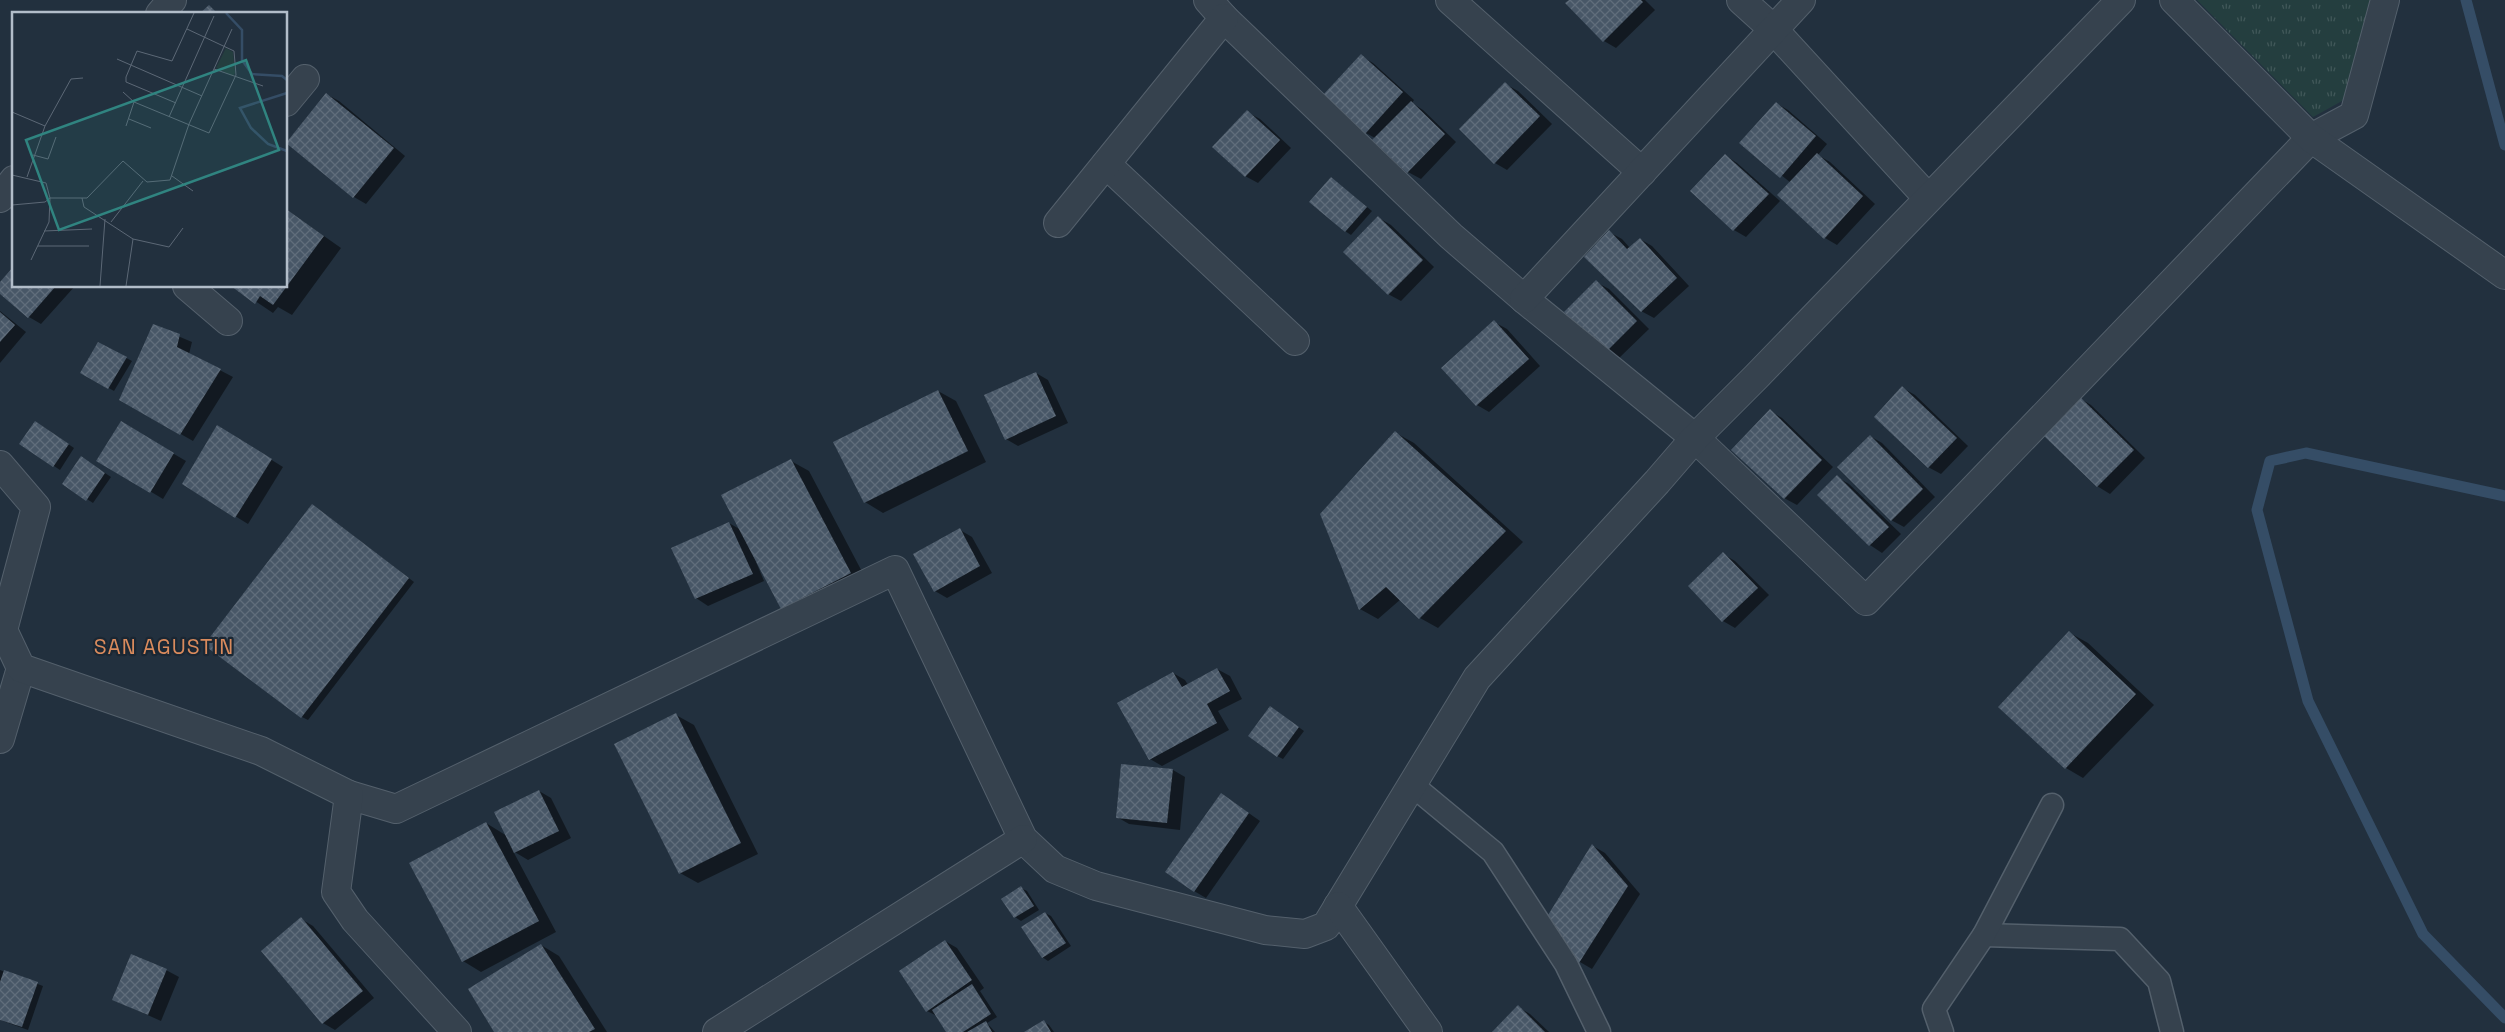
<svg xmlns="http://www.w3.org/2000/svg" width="2505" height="1032" viewBox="0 0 2505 1032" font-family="'Space Grotesk',sans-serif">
<defs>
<pattern id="grass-tufts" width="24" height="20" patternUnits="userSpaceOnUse" patternTransform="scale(1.25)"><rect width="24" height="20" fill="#243e3f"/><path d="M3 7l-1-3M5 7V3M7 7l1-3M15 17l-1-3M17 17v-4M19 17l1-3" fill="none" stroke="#415859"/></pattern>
<pattern id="building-cross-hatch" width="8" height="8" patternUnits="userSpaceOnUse" patternTransform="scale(1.25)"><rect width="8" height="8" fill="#485767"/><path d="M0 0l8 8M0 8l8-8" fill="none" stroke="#606d7b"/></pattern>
</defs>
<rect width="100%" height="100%" fill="#22303e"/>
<path fill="url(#grass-tufts)" d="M 2197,0 L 2375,0 L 2351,96 L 2313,117 Z"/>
<g fill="#0007">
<path d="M 1570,0 L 1645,0 L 1655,10 L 1616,48 L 1604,41 Z"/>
<path d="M 1361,56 L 1373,63 L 1414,100 L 1412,103 L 1423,110 L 1456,142 L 1421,179 L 1408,172 L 1374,140 L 1375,138 L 1366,133 L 1325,95 Z"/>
<path d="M 1505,84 L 1518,91 L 1552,124 L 1507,170 L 1495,163 Z"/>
<path d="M 326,94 L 339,101 L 405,156 L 366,204 L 354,197 Z"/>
<path d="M 1776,103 L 1788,110 L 1827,144 L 1818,155 L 1830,162 L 1875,204 L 1837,245 L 1825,238 L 1791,183 L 1741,143 Z"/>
<path d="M 1247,112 L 1260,119 L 1291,148 L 1258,183 L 1245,176 Z"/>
<path d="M 1725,155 L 1737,163 L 1780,201 L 1746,237 L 1734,230 Z"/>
<path d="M 1332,179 L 1372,211 L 1351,235 L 1345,231 Z"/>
<path d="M 287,210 L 341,248 L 292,315 L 278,307 L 273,313 L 233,286 L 286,286 Z"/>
<path d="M 1379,218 L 1391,225 L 1434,267 L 1401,301 L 1388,294 Z"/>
<path d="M 1609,232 L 1622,239 L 1630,248 L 1640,239 L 1652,246 L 1689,286 L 1654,318 L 1641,311 Z"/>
<path d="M 1596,282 L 1609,289 L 1649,329 L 1618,359 L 1606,352 Z"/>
<path d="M 0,283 L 14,286 L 75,286 L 41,324 L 29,317 L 0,292 Z"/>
<path d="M 0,311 L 26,332 L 0,363 Z"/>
<path d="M 1494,322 L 1507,329 L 1540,366 L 1489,412 L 1477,405 L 1443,368 Z"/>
<path d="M 154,326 L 192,342 L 189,354 L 233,377 L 193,441 L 121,400 Z"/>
<path d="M 98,343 L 132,361 L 114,391 L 82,373 Z"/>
<path d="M 1036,373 L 1048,380 L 1068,423 L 1018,446 L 1006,439 Z"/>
<path d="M 1903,388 L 1915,395 L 1968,446 L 1941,474 L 1928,467 Z"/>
<path d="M 938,391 L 956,401 L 986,462 L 883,513 L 865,502 Z"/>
<path d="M 2079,398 L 2091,405 L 2145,458 L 2110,494 L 2097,486 Z"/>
<path d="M 1770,411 L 1782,418 L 1833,467 L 1797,505 L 1784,498 Z"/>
<path d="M 121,423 L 186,461 L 163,499 L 98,460 Z"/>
<path d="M 42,426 L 74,448 L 60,470 L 21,444 Z"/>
<path d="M 1396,433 L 1414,443 L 1523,542 L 1438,628 L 1420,618 L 1401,599 L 1378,619 L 1360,609 L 1321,514 Z"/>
<path d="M 230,434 L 283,467 L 248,524 L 183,484 Z"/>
<path d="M 1870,436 L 1882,443 L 1935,497 L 1904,527 L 1891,520 Z"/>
<path d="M 87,461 L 111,477 L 93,503 L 64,484 Z"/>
<path d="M 791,461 L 809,471 L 868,583 L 800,618 L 782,608 L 758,561 L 756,562 L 764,581 L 708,606 L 696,598 L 729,523 L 741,530 Z"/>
<path d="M 1837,477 L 1849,484 L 1901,534 L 1882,553 L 1870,545 L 1819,495 Z"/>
<path d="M 318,509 L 414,582 L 308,720 L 302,717 Z"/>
<path d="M 960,530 L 972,537 L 992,573 L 947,598 L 935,591 Z"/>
<path d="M 1723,554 L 1735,561 L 1769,595 L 1735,628 L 1723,621 Z"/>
<path d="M 2070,633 L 2088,643 L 2154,705 L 2083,778 L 2066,768 Z"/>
<path d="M 1217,669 L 1230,676 L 1242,699 L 1218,711 L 1229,730 L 1162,766 L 1150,759 L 1173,673 L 1185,680 L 1188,685 Z"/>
<path d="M 1276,711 L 1304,731 L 1283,759 L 1277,756 Z"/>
<path d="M 676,715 L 694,725 L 758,854 L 698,883 L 680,873 Z"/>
<path d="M 1173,770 L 1185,777 L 1180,830 L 1129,824 L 1117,817 Z"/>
<path d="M 539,791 L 551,798 L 571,838 L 528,860 L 513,851 L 556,932 L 481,972 L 463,961 L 410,864 L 486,823 L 507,836 Z"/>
<path d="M 1233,802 L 1260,821 L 1206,898 L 1194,891 Z"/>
<path d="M 1593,846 L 1605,853 L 1640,894 L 1592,969 L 1580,962 L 1547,920 Z"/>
<path d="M 1021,888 L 1027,891 L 1039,910 L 1021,921 L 1015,917 Z"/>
<path d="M 1045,913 L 1051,916 L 1071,946 L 1048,961 L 1042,957 Z"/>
<path d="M 301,919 L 313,926 L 374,998 L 335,1030 L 323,1023 Z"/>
<path d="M 945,941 L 957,948 L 984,988 L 980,991 L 997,1017 L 987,1023 L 995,1032 L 947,1032 L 937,1016 L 927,1011 Z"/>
<path d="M 541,945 L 559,956 L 607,1032 L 496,1032 Z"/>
<path d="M 0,970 L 43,986 L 28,1030 L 0,1020 Z"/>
<path d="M 166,970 L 179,977 L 161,1021 L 114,1000 Z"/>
<path d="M 1518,1007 L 1530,1014 L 1549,1032 L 1494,1032 Z"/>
<path d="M 1044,1022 L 1049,1025 L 1054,1032 L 1027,1032 Z"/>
</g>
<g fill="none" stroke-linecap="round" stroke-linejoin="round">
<g stroke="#354d66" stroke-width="11">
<path d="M 2466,0 L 2505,145"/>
<path d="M 2505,496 L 2306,453 L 2270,461 L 2257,510 L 2308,701 L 2423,934 L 2505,1018"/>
</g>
</g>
<g fill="url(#building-cross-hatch)">
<path d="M 1569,0 L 1641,0 L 1643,2 L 1603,42 L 1565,3 Z"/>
<path d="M 209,5 L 218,14 L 199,14 Z"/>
<path d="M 1361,54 L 1403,92 L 1365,134 L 1323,95 Z"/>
<path d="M 1505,82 L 1540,116 L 1494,164 L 1459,129 Z"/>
<path d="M 326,93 L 394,148 L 353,198 L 286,143 Z"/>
<path d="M 1411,101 L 1445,134 L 1407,173 L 1372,140 Z"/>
<path d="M 1776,102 L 1816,136 L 1780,178 L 1739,143 Z"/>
<path d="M 1247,110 L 1280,140 L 1245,177 L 1212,147 Z"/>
<path d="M 1817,153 L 1863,196 L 1824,239 L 1777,195 Z"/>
<path d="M 1725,154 L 1769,194 L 1733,231 L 1690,191 Z"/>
<path d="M 1331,177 L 1367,207 L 1345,232 L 1309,202 Z"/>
<path d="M 286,209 L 324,236 L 273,305 L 260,296 L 255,304 L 231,286 L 286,286 Z"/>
<path d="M 1378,216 L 1423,260 L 1388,295 L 1343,252 Z"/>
<path d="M 1609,230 L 1627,249 L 1640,238 L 1677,278 L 1641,312 L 1584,257 Z"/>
<path d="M 14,266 L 14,286 L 56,286 L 28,318 L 0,294 L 0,282 Z"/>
<path d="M 1596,280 L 1637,321 L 1605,353 L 1564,312 Z"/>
<path d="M 0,312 L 15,325 L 0,342 Z"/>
<path d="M 1494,320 L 1529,359 L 1476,406 L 1441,368 Z"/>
<path d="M 153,324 L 180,334 L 177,347 L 221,369 L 180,435 L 119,400 Z"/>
<path d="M 98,342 L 127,357 L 108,389 L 80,373 Z"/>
<path d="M 1036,372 L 1056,416 L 1005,440 L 984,395 Z"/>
<path d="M 1902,386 L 1957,438 L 1928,468 L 1874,417 Z"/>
<path d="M 938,390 L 968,451 L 864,503 L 833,442 Z"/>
<path d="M 2079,396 L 2134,450 L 2097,487 L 2042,434 Z"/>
<path d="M 1770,409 L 1822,460 L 1784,499 L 1731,450 Z"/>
<path d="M 35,421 L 69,444 L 53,467 L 19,444 Z"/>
<path d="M 121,421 L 174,453 L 150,493 L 96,461 Z"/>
<path d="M 217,425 L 272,459 L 235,518 L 182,484 Z"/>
<path d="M 1395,431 L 1506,531 L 1419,619 L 1386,587 L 1359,610 L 1320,514 Z"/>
<path d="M 1870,435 L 1923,489 L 1891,521 L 1837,467 Z"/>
<path d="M 81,456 L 105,473 L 86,501 L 62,484 Z"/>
<path d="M 791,459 L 851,573 L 781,609 L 721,495 Z"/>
<path d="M 1837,475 L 1889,527 L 1869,546 L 1817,495 Z"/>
<path d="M 312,504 L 409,578 L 301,718 L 204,645 Z"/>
<path d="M 729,522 L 753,574 L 695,599 L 671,548 Z"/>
<path d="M 960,528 L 980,566 L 934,592 L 913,554 Z"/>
<path d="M 1723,552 L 1758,588 L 1722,622 L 1688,586 Z"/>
<path d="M 2069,631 L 2136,694 L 2065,769 L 1998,707 Z"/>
<path d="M 1217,668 L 1230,691 L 1207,704 L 1217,723 L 1149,760 L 1117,703 L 1173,672 L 1182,687 Z"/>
<path d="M 1270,706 L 1299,727 L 1277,757 L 1248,736 Z"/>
<path d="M 676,713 L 741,843 L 679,874 L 614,744 Z"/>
<path d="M 1121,764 L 1173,769 L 1167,823 L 1116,818 Z"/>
<path d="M 539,790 L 559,831 L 514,853 L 494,812 Z"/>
<path d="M 1221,793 L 1249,813 L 1194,892 L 1165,872 Z"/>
<path d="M 486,822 L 539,921 L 462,962 L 409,863 Z"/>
<path d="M 1592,844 L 1628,886 L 1579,963 L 1545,920 Z"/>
<path d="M 1021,886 L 1034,906 L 1014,918 L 1001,899 Z"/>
<path d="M 1045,912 L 1066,943 L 1042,958 L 1021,927 Z"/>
<path d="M 301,917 L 363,991 L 322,1024 L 261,951 Z"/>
<path d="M 945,940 L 972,980 L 926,1012 L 899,971 Z"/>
<path d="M 541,944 L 595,1029 L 589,1032 L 494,1032 L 468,989 Z"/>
<path d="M 131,954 L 167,969 L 148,1015 L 112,1000 Z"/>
<path d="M 4,970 L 38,982 L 22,1027 L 0,1020 L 0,982 Z"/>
<path d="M 972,984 L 991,1014 L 963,1032 L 946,1032 L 932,1010 Z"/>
<path d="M 1518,1005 L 1545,1032 L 1492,1032 Z"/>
<path d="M 1044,1020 L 1051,1032 L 1024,1032 Z"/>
<path d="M 986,1021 L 992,1032 L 967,1032 Z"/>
</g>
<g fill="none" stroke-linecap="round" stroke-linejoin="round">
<g stroke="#54606c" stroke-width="25">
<g id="service">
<path d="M 1411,784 L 1493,852 L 1566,964 L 1599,1032"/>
<path d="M 1984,935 L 2120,939 L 2159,981 L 2172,1032"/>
<path d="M 1942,1032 L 1934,1009 L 1984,935 L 2052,805"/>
</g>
</g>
<g stroke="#54606c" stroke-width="30">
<g id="minor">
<path d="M 1208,0 L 1224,18 L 1451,236 L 1524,299 L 1695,438 L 1866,601 L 2311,138 L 2354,115 L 2385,0"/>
<path d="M 1450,0 L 1642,172"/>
<path d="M 1741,0 L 1772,28 L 1928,198"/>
<path d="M 2174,0 L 2311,138 L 2505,275"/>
<path d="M 160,14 L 172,0"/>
<path d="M 286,102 L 305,79"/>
<path d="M 1106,164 L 1295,341"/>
<path d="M 0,198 L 14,180"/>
<path d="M 1058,223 L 1224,18"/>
<path d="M 187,286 L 228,321"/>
<path d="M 1524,299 L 1801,0"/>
<path d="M 0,739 L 21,668"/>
<path d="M 349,795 L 396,809 L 895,570 L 1023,839 L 1055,869 L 1096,886 L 1265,930 L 1305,934 L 1326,926 L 1477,678 L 1657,482 L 1695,438 L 1756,377 L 2121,0"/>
<path d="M 1338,906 L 1428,1032"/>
<path d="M 717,1032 L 1023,839"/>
</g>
</g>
<g stroke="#54606c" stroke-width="30">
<path id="tertiary" d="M 0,465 L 36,507 L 3,630 L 21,668 L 261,751 L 349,795 L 336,892 L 355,920 L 457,1032"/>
</g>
<use href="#service" stroke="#36424e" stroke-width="22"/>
<use href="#minor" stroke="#36424e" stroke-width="28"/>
<use href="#tertiary" stroke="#36424e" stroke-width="28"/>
</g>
<g text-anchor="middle" stroke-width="4.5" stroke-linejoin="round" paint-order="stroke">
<g font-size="21" letter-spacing="1" fill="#da8b5d" stroke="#1b2733">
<text x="164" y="654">SAN AGUSTIN</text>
</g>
</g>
<g transform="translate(12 12)">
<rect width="275" height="275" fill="#22303e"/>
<path d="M 214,36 L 221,40 L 223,61 L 221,64 L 204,56 Z" fill="#243e3f"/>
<path fill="none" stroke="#354d66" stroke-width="2.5" d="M 214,1 L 230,18 L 230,48 L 240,62 L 270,64 L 275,68M 275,81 L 228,96 L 239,116 L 256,132 L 275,139"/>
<path fill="none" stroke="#5c6876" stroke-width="1" d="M 105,47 L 190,84M 202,57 L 251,74M 111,80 L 122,90 L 197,121 L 224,63 L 222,39 L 175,17M 164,91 L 114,70 L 114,65 L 125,39 L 160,49 L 182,1M 0,100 L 33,114M 157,105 L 202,4M 117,107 L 139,116M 114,114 L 122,90M 21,143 L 36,147 L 44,125M 0,163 L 34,171 L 38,186 L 75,186 L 111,149 L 135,170 L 158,168 L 177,112 L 220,17M 160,164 L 181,179M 15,165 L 33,114 L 59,67 L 71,66M 70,186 L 72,195 L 121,227 L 114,274M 0,193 L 33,190 L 38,186M 99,210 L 131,169M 32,219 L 80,217M 121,227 L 157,235 L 171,216M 26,234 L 77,234M 19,248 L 37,210 L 38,186M 88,274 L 93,207"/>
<path fill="#308480" fill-opacity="0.15" stroke="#308480" stroke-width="2.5" d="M 234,48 L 267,138 L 47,218 L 14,128 Z"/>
<rect width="275" height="275" fill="none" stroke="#b2bdc9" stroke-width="2.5"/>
</g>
</svg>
